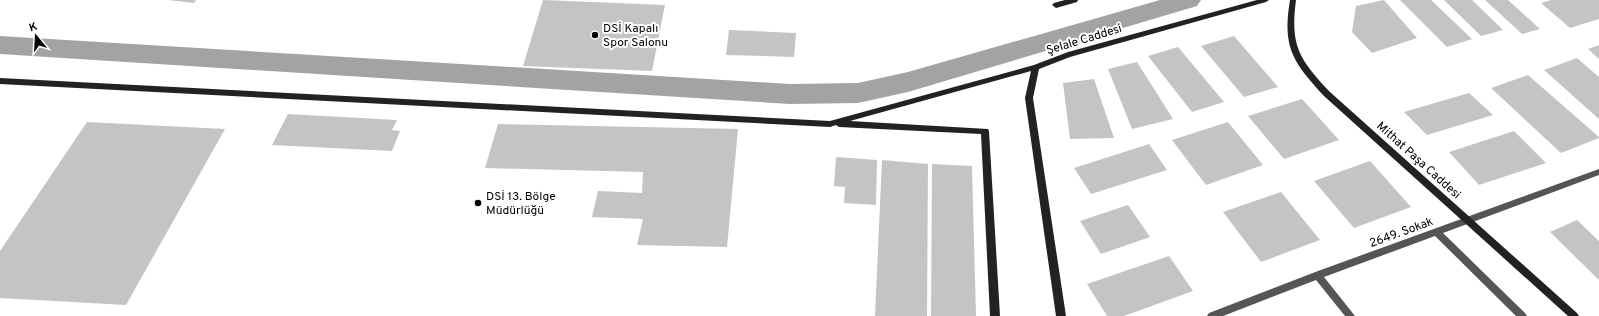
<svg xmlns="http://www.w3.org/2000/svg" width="1599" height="316" viewBox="0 0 1599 316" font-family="Overpass,sans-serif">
<rect width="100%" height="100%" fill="#fff"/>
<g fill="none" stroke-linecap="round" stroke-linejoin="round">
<path fill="#a3a3a3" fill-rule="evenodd" d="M 1160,0 L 1201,0 L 1197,6 L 908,92 L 858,103 L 790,104 L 0,54 L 0,36 L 790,84 L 858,83 L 908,72 Z"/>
</g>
<g fill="#c4c4c4">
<path d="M 168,0 L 196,0 L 194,3 Z"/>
<path d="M 543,0 L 665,5 L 652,71 L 523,66 Z"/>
<path d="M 1384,0 L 1417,38 L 1372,53 L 1352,32 L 1356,6 Z"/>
<path d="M 1400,0 L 1431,0 L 1472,39 L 1447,47 Z"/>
<path d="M 1444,0 L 1472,0 L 1503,30 L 1481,36 Z"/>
<path d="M 1485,0 L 1508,0 L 1540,29 L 1522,34 Z"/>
<path d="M 1551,0 L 1599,0 L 1599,19 L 1570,28 L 1541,3 Z"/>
<path d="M 729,30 L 796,33 L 794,57 L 726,55 Z"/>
<path d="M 1234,36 L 1278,87 L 1244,97 L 1201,46 Z"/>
<path d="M 1599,45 L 1599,59 L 1588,49 Z"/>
<path d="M 1178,47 L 1224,102 L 1192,112 L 1148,56 Z"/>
<path d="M 1577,58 L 1599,77 L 1599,119 L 1544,70 Z"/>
<path d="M 1137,62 L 1173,119 L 1132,129 L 1108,69 Z"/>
<path d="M 1528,75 L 1599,137 L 1599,138 L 1561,153 L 1491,88 Z"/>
<path d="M 1094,79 L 1114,138 L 1070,139 L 1063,83 Z"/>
<path d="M 1469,93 L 1493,115 L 1427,135 L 1404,112 Z"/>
<path d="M 1302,99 L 1339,140 L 1284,159 L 1248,116 Z"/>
<path d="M 288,114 L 397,120 L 392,130 L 400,131 L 392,151 L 272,145 Z"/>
<path d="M 87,122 L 225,129 L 126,305 L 0,298 L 0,251 Z"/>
<path d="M 1228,122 L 1263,165 L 1206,185 L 1172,140 Z"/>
<path d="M 498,124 L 738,129 L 727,247 L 637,245 L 643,219 L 592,217 L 598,191 L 642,193 L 643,172 L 485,168 Z"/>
<path d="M 1514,131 L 1546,163 L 1479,185 L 1449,152 Z"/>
<path d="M 1149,144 L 1167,170 L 1091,194 L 1074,168 Z"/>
<path d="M 836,157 L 877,160 L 876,205 L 844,203 L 845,187 L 834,186 Z"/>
<path d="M 882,160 L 928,164 L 927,316 L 875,316 Z"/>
<path d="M 1370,161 L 1411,207 L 1354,228 L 1314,181 Z"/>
<path d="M 932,164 L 972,166 L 976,316 L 931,316 Z"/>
<path d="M 1281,192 L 1320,240 L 1261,262 L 1223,212 Z"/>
<path d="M 1128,205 L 1150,237 L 1101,254 L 1080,221 Z"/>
<path d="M 1577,220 L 1599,241 L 1599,280 L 1550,232 Z"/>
<path d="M 1169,256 L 1193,291 L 1124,316 L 1107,316 L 1087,284 Z"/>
</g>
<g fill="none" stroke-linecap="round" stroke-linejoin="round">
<path fill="#555" fill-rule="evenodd" d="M 1599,169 L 1599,175 L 1443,233 L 1525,313 L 1527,316 L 1516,316 L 1435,236 L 1324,277 L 1355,316 L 1345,316 L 1316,280 L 1223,316 L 1207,316 L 1209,313 L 1318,271 Z"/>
<g fill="#222" fill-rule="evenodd">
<path d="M 1065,0 L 1078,0 L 1077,2 L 1056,8 L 1052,5 L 1054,3 Z"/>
<path d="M 1257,0 L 1269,0 L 1266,2 L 1070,57 L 1039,69 L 1033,98 L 1066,316 L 1056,316 L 1025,98 L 1031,71 L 850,121 L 988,129 L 989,131 L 1000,316 L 990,316 L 981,134 L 839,127 L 836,125 L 830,127 L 0,84 L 0,78 L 830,121 L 1034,65 L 1068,52 Z"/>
<path d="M 1290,0 L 1296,0 C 1290,46 1299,59 1330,92 L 1577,313 L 1579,316 L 1568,316 L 1324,96 C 1293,62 1282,48 1290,0 Z"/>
</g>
</g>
<g fill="#000" stroke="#fff" stroke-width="1.5">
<circle cx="595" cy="35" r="4"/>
<circle cx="478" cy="203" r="4"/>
</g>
<g text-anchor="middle" stroke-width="4" stroke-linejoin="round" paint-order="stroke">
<g font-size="12" fill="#000" stroke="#fff" text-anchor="start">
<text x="603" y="32">DSİ Kapalı<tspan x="603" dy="14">Spor Salonu</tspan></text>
<text x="486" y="200">DSİ 13. Bölge<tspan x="486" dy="14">Müdürlüğü</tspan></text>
</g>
<g font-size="12" fill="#000" stroke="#fff">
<text transform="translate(1084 39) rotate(-17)" y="4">Şelale Caddesi</text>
<text transform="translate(1419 160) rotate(42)" y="4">Mithat Paşa Caddesi</text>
<text transform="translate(1401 232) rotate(-20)" y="4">2649. Sokak</text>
</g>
</g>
<g transform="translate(36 36) rotate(342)" stroke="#ffffff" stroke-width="3" paint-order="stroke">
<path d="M0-3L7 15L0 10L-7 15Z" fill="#000000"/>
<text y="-6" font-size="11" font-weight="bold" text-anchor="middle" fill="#000000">K</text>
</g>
</svg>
